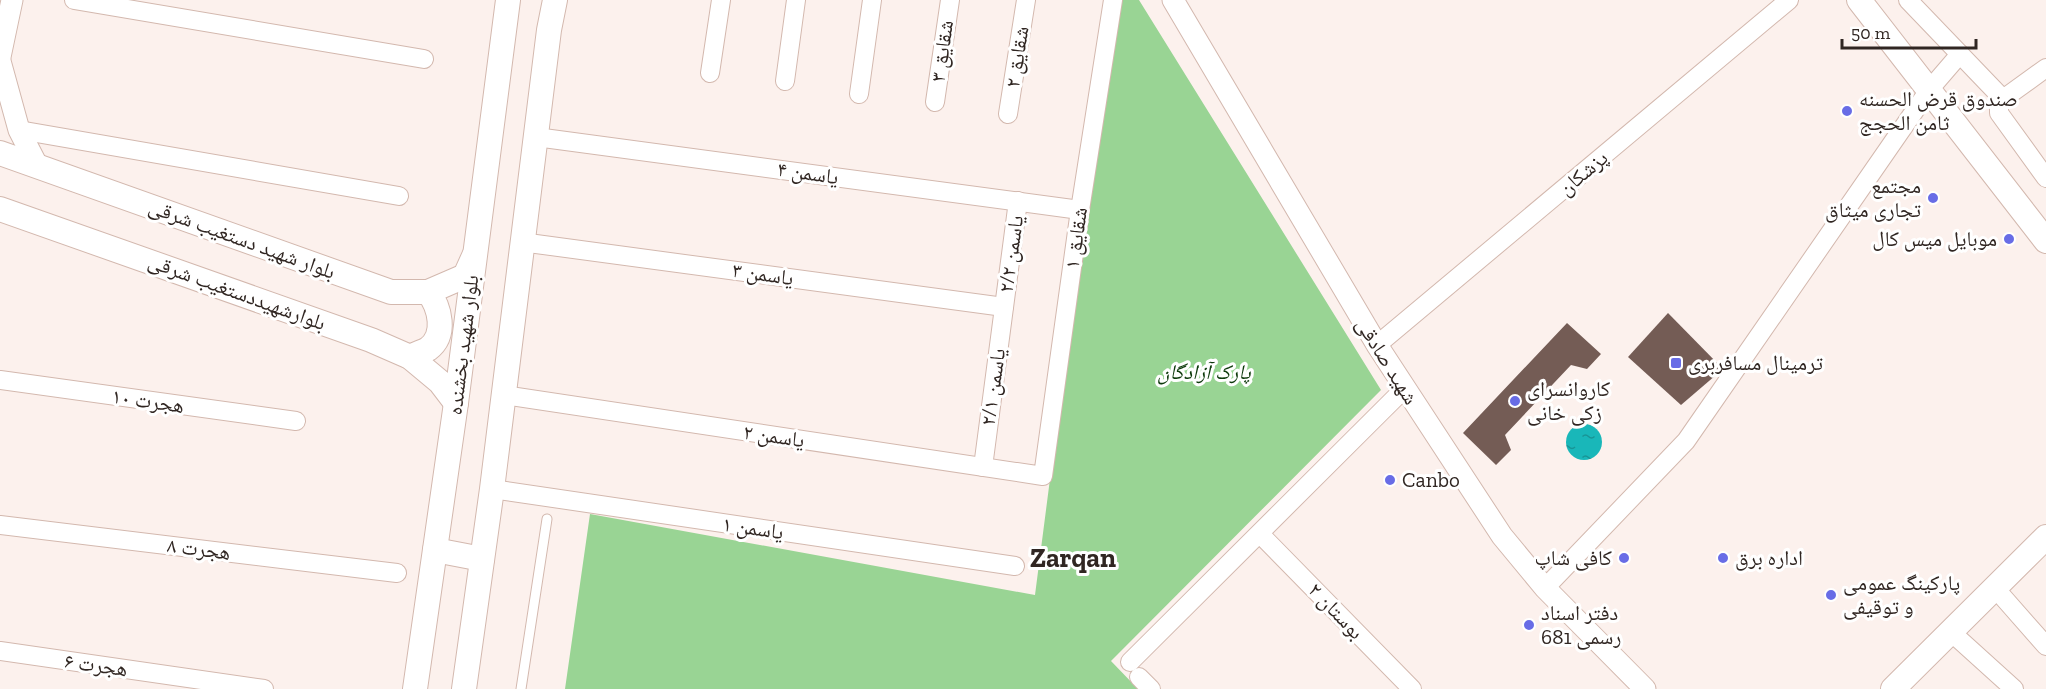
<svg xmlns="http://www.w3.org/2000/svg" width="2046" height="689" viewBox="0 0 2046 689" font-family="'Zilla Slab','Noto Naskh Arabic',serif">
<defs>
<pattern id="water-ripples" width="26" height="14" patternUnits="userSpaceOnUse" patternTransform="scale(1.5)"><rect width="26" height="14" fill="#19b7b9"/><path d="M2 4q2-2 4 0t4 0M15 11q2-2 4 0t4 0" fill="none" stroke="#179596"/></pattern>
</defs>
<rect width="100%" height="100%" fill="#fcf1ed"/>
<path fill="#99d494" d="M 1112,0 L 1139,0 L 1381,390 L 1111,661 L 1138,689 L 565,689 L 590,514 L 1035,595 Z"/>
<circle fill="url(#water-ripples)" cx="1584" cy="442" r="18"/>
<g fill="#745c55">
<path d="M 1668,313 L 1723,369 L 1681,405 L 1628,357 Z"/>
<path d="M 1567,323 L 1601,354 L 1587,369 L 1571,365 L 1505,435 L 1511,450 L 1496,465 L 1463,433 Z"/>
</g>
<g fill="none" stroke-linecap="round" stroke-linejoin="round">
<g stroke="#d3b8ae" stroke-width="11">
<path id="service" d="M 521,689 L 547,519"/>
</g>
<g stroke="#d3b8ae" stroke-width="20">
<g id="minor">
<path d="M 74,0 L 424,59"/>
<path d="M 1908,0 L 2003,99"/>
<path d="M 2046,68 L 2003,99 L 1999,105 L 1999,113 L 2046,178"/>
<path d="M 710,73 L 721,0"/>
<path d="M 785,81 L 796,0"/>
<path d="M 859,94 L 872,0"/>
<path d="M 935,102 L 950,0"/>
<path d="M 1008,114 L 1026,0"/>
<path d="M 19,130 L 399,196"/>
<path d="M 536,137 L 1080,210"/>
<path d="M 521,242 L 1004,307"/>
<path d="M 1377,345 L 1789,0"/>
<path d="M 0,380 L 296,421"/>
<path d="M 504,395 L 1043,476 L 1080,210 L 1113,0"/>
<path d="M 983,467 L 1018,201"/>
<path d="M 492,489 L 1015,566"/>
<path d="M 0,525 L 397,573"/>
<path d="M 1260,534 L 1412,689"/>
<path d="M 1545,588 L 1686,441 L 1929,90 L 1960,54"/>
<path d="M 1995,588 L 2046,646"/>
<path d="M 1951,632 L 2014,689"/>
<path d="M 0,651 L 264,689"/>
<path d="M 1130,662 L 1404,389"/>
<path d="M 1139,677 L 1151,689"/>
</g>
</g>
<g stroke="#d3b8ae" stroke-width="23">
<g id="tertiary">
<path d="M 1173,0 L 1377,345 L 1502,536 L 1545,588 L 1645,689"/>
<path d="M 0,57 L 12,0"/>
<path d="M 0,61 L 19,130 L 38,167"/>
</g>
</g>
<g stroke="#d3b8ae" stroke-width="26">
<g id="secondary">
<path d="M 1859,0 L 2046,241"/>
<path d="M 0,153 L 391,292 L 428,292 L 465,276 L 474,256"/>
<path d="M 0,209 L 371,340 L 410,357 L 440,382 L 456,403"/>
<path d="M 410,357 C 415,354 423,352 428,349 C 447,335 440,307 428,292"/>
<path d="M 435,550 L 482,559"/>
<path d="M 415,689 L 456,403 L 508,0"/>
<path d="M 464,689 L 492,489 L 549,30 L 555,0"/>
<path d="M 1893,689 L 2046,537"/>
</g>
</g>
<use href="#service" stroke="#fff" stroke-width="9"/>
<use href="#minor" stroke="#fff" stroke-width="18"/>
<use href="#tertiary" stroke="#fff" stroke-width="21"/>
<use href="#secondary" stroke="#fff" stroke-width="24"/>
</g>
<g fill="#686ce6" stroke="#fff" stroke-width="2">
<circle cx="1847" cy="111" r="6"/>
<circle cx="1933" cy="198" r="6"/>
<circle cx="2009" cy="239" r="6"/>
<rect x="1670" y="357" width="12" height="12" rx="3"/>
<circle cx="1515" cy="401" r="6"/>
<circle cx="1390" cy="480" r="6"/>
<circle cx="1624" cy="558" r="6"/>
<circle cx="1723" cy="558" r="6"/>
<circle cx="1831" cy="595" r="6"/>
<circle cx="1529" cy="625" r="6"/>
</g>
<g text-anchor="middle" stroke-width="6" stroke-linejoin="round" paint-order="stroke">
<g font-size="21" fill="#302622" stroke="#fff">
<text transform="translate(942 51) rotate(-82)" y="7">شقایق ۳</text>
<text transform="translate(1017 57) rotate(-81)" y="7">شقایق ۲</text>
<text transform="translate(808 173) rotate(8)" y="7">یاسمن ۴</text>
<text transform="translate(1583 173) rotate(-40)" y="7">پزشکان</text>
<text transform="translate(1076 238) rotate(-82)" y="7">شقایق ۱</text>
<text transform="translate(242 239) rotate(20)" y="7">بلوار شهید دستغیب شرقی</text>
<text transform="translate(1011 254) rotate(-82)" y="7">یاسمن ۲/۲</text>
<text transform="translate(763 274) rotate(8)" y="7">یاسمن ۳</text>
<text transform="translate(237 292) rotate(20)" y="7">بلوارشهیددستغیب شرقی</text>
<text transform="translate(463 345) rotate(-83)" y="7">بلوار شهید بخشنده</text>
<text transform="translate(1387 361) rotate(58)" y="7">شهید صادقی</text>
<text transform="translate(993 387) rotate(-82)" y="7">یاسمن ۲/۱</text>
<text transform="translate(148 401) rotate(8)" y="7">هجرت ۱۰</text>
<text transform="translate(774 436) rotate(8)" y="7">یاسمن ۲</text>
<text transform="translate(753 528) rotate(8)" y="7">یاسمن ۱</text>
<text transform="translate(199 549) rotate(7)" y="7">هجرت ۸</text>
<text transform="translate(1336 611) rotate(46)" y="7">بوستان ۲</text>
<text transform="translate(96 665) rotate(8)" y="7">هجرت ۶</text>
</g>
<g font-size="21" fill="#302622" stroke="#fff" text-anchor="start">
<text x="1859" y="106">صندوق قرض الحسنه<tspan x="1859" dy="24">ثامن الحجج</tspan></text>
<text x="1921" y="193" text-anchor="end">مجتمع<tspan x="1921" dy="24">تجاری میثاق</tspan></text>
<text x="1997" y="246" text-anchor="end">موبایل میس کال</text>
<text x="1688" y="370">ترمینال مسافربری</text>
<text x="1527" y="396">کاروانسرای<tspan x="1527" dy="24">زکی خانی</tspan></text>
<text x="1402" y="487">Canbo</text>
<text x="1612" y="565" text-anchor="end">کافی شاپ</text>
<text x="1735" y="565">اداره برق</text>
<text x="1843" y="590">پارکینگ عمومی<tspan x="1843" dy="24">و توقیفی</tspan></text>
<text x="1541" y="620">دفتر اسناد<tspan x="1541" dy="24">رسمی 681</tspan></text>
</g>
<g font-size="21" font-style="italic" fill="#0d3a0b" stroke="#fff">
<text x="1204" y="379">پارک آزادگان</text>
</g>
<g font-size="27" font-weight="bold" fill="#302622" stroke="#fff">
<text x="1073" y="567">Zarqan</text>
</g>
</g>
<path d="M1842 39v9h134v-9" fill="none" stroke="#302622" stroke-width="3"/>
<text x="1851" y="39" font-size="18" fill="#302622" stroke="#ffffff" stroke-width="4.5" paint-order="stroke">50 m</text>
</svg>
